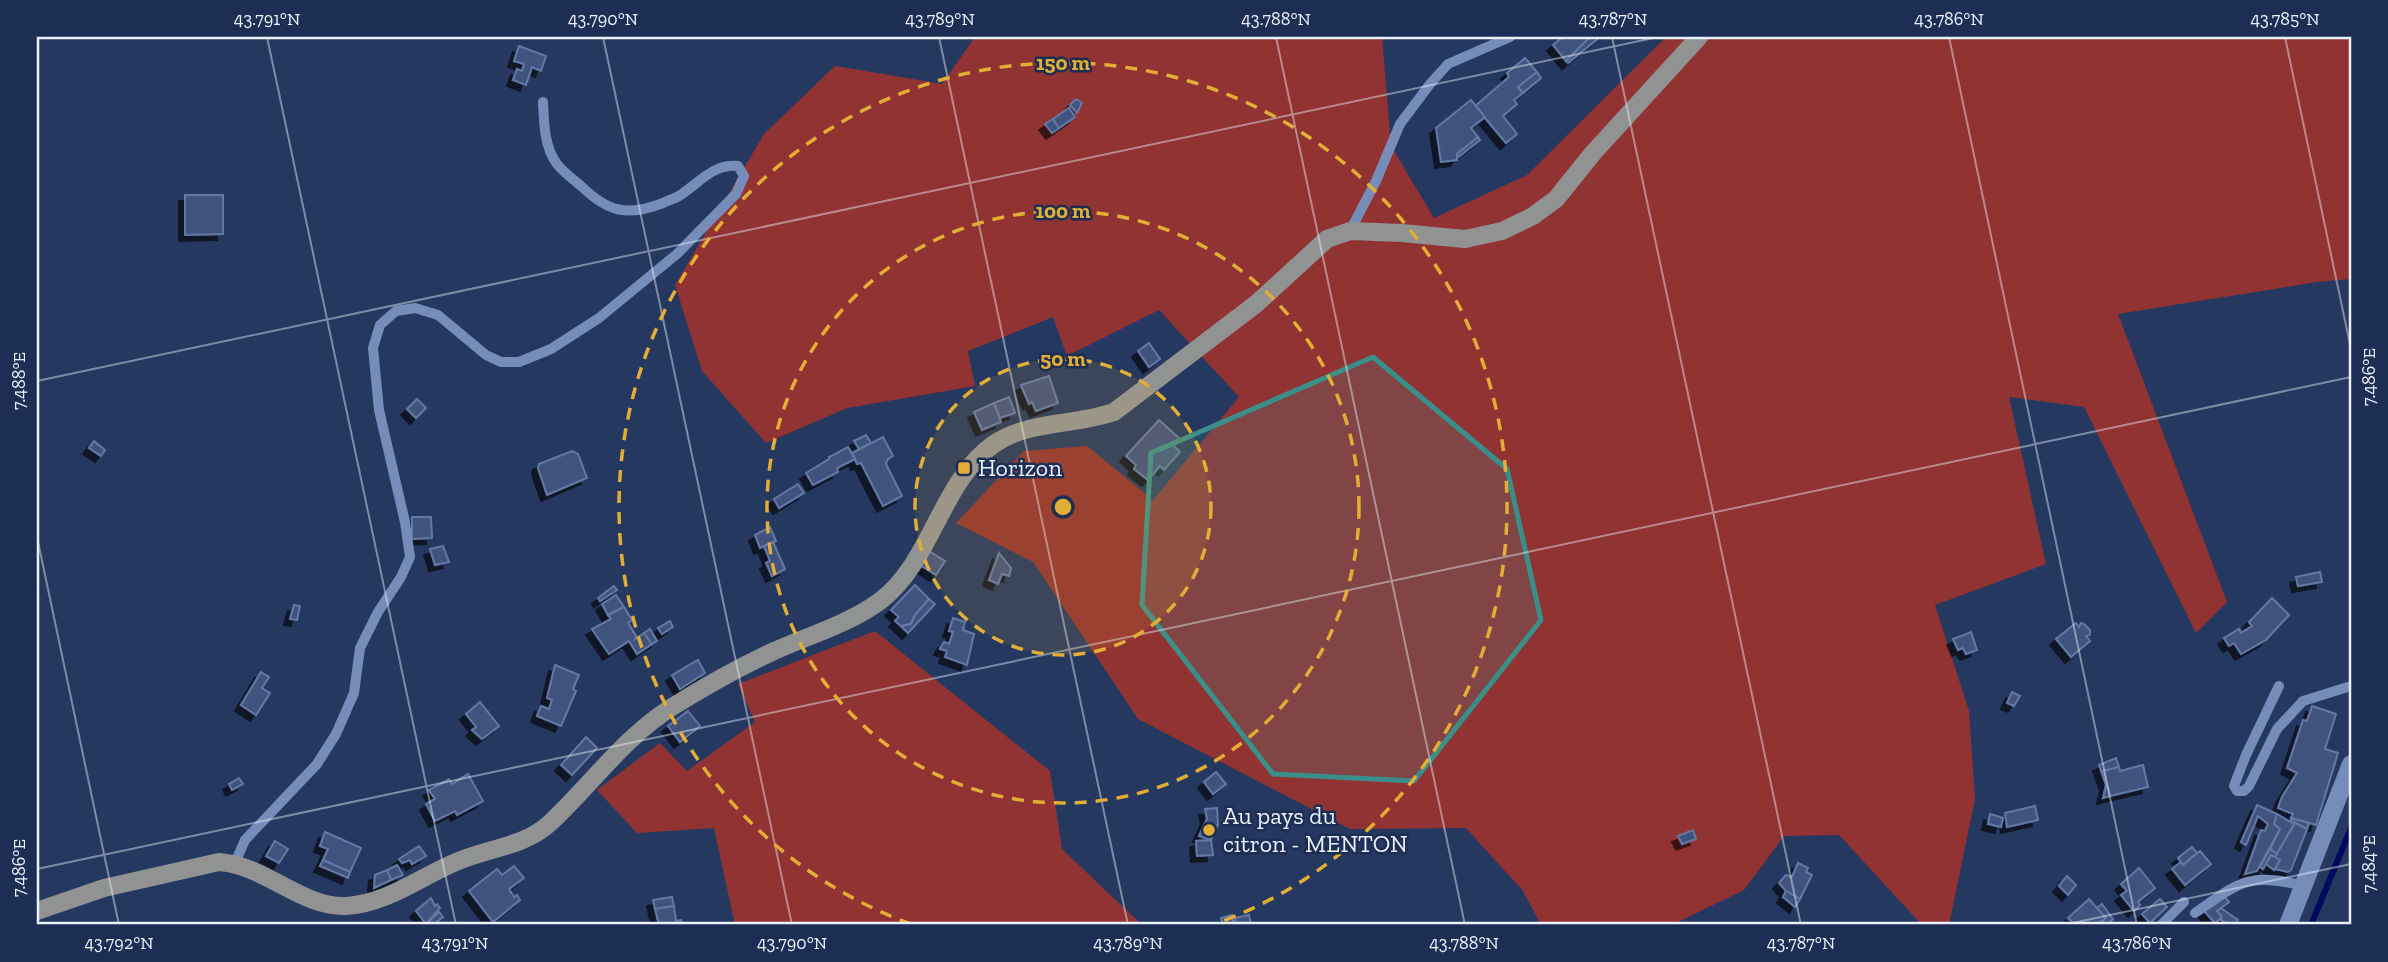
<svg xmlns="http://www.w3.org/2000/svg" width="2388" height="962" viewBox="0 0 2388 962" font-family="'Zilla Slab',serif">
<defs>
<filter id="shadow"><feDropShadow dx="-6" dy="6" stdDeviation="0" flood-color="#0009"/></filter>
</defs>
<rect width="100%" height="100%" fill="#253860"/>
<g fill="#913333">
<path d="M 975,37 L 1382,37 L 1391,146 L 1434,218 L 1527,175 L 1666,37 L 2351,37 L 2351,279 L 2317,282 L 2118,314 L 2227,602 L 2196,633 L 2084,407 L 2009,397 L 2046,564 L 1935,605 L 1969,711 L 1975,799 L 1949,925 L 1922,925 L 1839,835 L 1784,836 L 1744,890 L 1672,925 L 1541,925 L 1523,891 L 1466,828 L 1350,829 L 1138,719 L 1033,562 L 956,523 L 1024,451 L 1087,446 L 1153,500 L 1239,397 L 1159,310 L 1067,356 L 1053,317 L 968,351 L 975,386 L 847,408 L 766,443 L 702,371 L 675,285 L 764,134 L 835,66 L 942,84 Z"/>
<path d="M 875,631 L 1050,771 L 1062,849 L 1142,925 L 735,925 L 714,828 L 637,833 L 597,790 L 660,743 L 687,771 L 755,722 L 738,684 Z"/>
</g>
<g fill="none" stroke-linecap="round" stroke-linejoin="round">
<path stroke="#00085f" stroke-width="6" d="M 2311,925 L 2351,828"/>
</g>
<g fill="#3f537d" stroke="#6379a5" stroke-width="2" filter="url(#shadow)">
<path d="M 1563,37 L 1590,37 L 1566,61 L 1553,45 Z"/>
<path d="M 1590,37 L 1600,37 L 1568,63 L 1566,61 Z"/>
<path d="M 519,46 L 546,56 L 541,71 L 532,67 L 526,85 L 513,80 L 517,69 L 522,71 L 524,64 L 514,61 Z"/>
<path d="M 1525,58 L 1537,72 L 1518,87 L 1523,93 L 1514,100 L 1517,104 L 1503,116 L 1517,134 L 1506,143 L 1475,106 L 1509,77 L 1507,73 Z"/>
<path d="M 1537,72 L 1541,78 L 1523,93 L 1518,87 Z"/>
<path d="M 1076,99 L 1082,103 L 1077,113 L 1070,105 Z"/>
<path d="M 1471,100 L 1485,117 L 1471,128 L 1478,137 L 1457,154 L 1457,160 L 1441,162 L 1436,128 Z"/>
<path d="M 1069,108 L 1075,117 L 1059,128 L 1053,119 Z"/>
<path d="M 1053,119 L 1059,128 L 1052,133 L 1045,124 Z"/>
<path d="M 1478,137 L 1480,140 L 1457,158 L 1457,154 Z"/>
<path d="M 185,195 L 223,195 L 223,234 L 185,235 Z"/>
<path d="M 1149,343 L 1160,359 L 1149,367 L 1138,351 Z"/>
<path d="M 1049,376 L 1058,403 L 1036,411 L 1032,402 L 1029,404 L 1021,385 Z"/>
<path d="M 1009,397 L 1015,413 L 1000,418 L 994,403 Z"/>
<path d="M 417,399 L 426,408 L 416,418 L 407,409 Z"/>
<path d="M 994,403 L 1001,422 L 982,430 L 974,412 Z"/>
<path d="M 1159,420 L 1179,438 L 1173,445 L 1180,452 L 1164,470 L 1160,466 L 1148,480 L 1134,469 L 1136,465 L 1126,456 Z"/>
<path d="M 866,435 L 871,443 L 859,449 L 854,441 Z"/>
<path d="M 883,437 L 893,456 L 888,459 L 886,464 L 902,496 L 883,506 L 861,463 L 857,464 L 852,453 Z"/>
<path d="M 94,441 L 105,450 L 101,456 L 89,448 Z"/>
<path d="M 848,447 L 855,459 L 837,468 L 838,472 L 813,485 L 806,473 L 829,459 L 829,457 Z"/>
<path d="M 572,451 L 578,454 L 587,478 L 547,495 L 538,468 L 539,464 Z"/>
<path d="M 798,484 L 804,493 L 779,508 L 774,499 Z"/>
<path d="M 412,517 L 431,517 L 432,538 L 412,539 Z"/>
<path d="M 770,527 L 776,541 L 760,548 L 755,535 Z"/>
<path d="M 773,542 L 785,569 L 772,576 L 766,563 L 770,561 L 764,546 Z"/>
<path d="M 443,546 L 449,562 L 435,565 L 430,549 Z"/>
<path d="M 929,551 L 945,561 L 936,575 L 920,565 Z"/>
<path d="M 999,553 L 1011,568 L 1009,576 L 1002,574 L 998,584 L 989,580 Z"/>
<path d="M 2320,572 L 2322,582 L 2298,586 L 2296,577 Z"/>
<path d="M 915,585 L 929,599 L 915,615 L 911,624 L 901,626 L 895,621 L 899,617 L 891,610 Z"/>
<path d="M 614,586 L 617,590 L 600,601 L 598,598 Z"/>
<path d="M 616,595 L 624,607 L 608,615 L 602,604 Z"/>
<path d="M 2272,598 L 2289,615 L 2266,640 L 2241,654 L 2234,643 L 2229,646 L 2224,638 L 2239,629 L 2241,633 L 2252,626 L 2249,622 Z"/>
<path d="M 929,599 L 935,604 L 908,633 L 901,626 L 911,624 L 915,615 Z"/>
<path d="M 294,605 L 300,606 L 297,620 L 290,619 Z"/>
<path d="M 624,607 L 632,620 L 628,623 L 636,636 L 635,639 L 644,633 L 652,644 L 637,654 L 629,641 L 609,654 L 592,629 L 611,619 L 608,615 Z"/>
<path d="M 953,618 L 965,622 L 963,630 L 974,634 L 967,665 L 945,657 L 947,651 L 940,649 L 944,642 L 949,644 L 953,632 L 949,631 Z"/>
<path d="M 670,621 L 673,627 L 662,634 L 658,628 Z"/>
<path d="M 2076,623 L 2079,627 L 2081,623 L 2084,624 L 2090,630 L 2090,635 L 2086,636 L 2090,641 L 2071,657 L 2056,639 Z"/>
<path d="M 650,629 L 657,641 L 652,644 L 644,633 Z"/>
<path d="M 1971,632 L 1977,650 L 1966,654 L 1963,648 L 1958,650 L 1953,639 Z"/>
<path d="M 698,660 L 705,673 L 680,689 L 672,675 Z"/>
<path d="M 555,665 L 579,675 L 573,689 L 576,691 L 561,726 L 537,716 L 541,706 L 549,709 L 552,700 L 547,698 Z"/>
<path d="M 261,672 L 269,677 L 262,688 L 270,693 L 256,715 L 241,705 Z"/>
<path d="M 2012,692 L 2020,696 L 2014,706 L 2007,703 Z"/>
<path d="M 480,702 L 499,726 L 482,739 L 472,730 L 476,727 L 466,714 Z"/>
<path d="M 2312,706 L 2336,714 L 2325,749 L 2338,753 L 2316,825 L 2291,818 L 2293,814 L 2278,808 L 2282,797 L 2297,773 L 2287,768 L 2303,720 L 2307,721 Z"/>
<path d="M 688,711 L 700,726 L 680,742 L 668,726 Z"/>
<path d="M 586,737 L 597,748 L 572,775 L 561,765 Z"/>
<path d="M 2116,758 L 2119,767 L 2103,771 L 2110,796 L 2103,798 L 2106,785 L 2099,765 Z"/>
<path d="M 2143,765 L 2148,787 L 2110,796 L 2103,771 L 2119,767 L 2120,771 Z"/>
<path d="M 1216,772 L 1226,784 L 1213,794 L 1204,782 Z"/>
<path d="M 468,774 L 483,801 L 457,815 L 455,811 L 435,821 L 426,804 L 435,799 L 429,790 L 449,779 L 452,784 Z"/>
<path d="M 239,778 L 243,784 L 232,790 L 229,784 Z"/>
<path d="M 2257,805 L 2277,814 L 2274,824 L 2280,829 L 2257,871 L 2245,874 L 2261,830 L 2265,831 L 2268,824 L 2258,816 L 2246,845 L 2241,842 Z"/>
<path d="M 2035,806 L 2038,820 L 2007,827 L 2005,813 Z"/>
<path d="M 1217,808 L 1218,824 L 1211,840 L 1199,836 L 1207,819 L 1205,809 Z"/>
<path d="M 1990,814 L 2003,818 L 2001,827 L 1988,824 Z"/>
<path d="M 2277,814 L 2294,824 L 2277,854 L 2270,849 L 2280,829 L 2274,824 Z"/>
<path d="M 2291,818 L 2309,823 L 2307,829 L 2291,820 Z"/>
<path d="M 2295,823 L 2307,829 L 2291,870 L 2288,872 L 2275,869 L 2280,860 L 2275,857 Z"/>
<path d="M 1693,830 L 1696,839 L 1682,844 L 1678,836 Z"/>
<path d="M 325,832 L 361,848 L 350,872 L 323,860 L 328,849 L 320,846 Z"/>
<path d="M 1211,840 L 1213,855 L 1197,856 L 1196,841 Z"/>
<path d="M 275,841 L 288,849 L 279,863 L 266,856 Z"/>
<path d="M 419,846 L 426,856 L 412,864 L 410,860 L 402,863 L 399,859 Z"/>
<path d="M 2192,847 L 2197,853 L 2183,865 L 2178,858 Z"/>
<path d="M 2270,849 L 2277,854 L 2275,857 L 2271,855 L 2263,869 L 2260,867 Z"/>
<path d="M 2200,851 L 2211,864 L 2185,885 L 2172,869 L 2181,862 L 2183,865 Z"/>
<path d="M 2271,855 L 2280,860 L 2274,870 L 2266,864 Z"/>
<path d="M 323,860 L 350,872 L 348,878 L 320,866 Z"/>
<path d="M 1798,863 L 1808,868 L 1806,872 L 1812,875 L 1800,899 L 1786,891 L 1779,883 L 1786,875 L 1792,877 Z"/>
<path d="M 397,865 L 403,875 L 391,880 L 387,870 Z"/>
<path d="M 514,866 L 524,878 L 509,889 L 514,897 L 517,895 L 520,900 L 493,922 L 469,891 L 497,869 L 502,875 Z"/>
<path d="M 2139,868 L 2155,888 L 2138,902 L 2140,905 L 2134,911 L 2121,895 L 2127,891 L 2121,884 Z"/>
<path d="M 387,870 L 391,880 L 374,888 L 375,875 Z"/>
<path d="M 2067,876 L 2076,885 L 2068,895 L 2059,886 Z"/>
<path d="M 1786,891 L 1800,899 L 1795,907 L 1783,897 Z"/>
<path d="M 672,897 L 674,906 L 655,909 L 653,900 Z"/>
<path d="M 2225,897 L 2229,902 L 2217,911 L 2222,917 L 2215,923 L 2204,911 Z"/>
<path d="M 431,898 L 435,906 L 437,904 L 440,908 L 426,924 L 416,911 Z"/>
<path d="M 2089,899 L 2106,918 L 2097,925 L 2075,925 L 2068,918 Z"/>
<path d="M 2160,899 L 2167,907 L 2150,923 L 2142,914 Z"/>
<path d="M 2102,904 L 2113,919 L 2106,925 L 2097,925 L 2106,918 L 2097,908 Z"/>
<path d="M 674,906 L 676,921 L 681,920 L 682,925 L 659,925 L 655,909 Z"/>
<path d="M 2221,908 L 2238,920 L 2234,925 L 2229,925 L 2220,919 L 2222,917 L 2217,911 Z"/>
<path d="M 439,912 L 443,917 L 433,925 L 427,925 L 426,924 Z"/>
<path d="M 1232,915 L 1234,925 L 1223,925 L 1221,918 Z"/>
<path d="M 1249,915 L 1251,925 L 1236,925 L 1235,918 Z"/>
</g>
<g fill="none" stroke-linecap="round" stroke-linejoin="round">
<g stroke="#768dba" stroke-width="10">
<path d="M 1350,231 L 1376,181 L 1400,124 L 1430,84 L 1448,64 L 1510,37"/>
<path d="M 2279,686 L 2246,755 L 2234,786 L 2237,791 L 2244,791 L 2249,786 L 2277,729 L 2303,701 L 2351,686"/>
<path d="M 235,863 L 245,840 L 317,764 L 336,734 L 354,693 L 360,648 L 378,612 L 401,577 L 410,557 L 405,522 L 379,410 L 373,348 L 380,325 L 396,311 L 415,308 L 438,315 L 486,355 L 501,362 L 519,362 L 551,349 L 599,318 L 677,254 L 736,194 L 744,176 L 738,166 C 713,164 701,181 682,194 C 677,198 669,200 663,203 C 627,217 608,212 581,186 C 573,179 563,172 557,164 C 544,147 544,122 543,102"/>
<path d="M 2195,913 C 2240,882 2248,872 2304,886"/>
<path d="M 2161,925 L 2184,902"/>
</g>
<path stroke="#768dba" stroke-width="18" d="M 2288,925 L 2351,764"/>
<path stroke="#919393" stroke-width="18" d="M 37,911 L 104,888 L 219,862 C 265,865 302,908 346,906 C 386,904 420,877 456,862 C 488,848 524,847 550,823 C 592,784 623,738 672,707 C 704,687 738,668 772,652 C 807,636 849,624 880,601 C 932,562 941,481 994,444 C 1030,420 1074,426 1114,412 L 1256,304 L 1327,239 L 1350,231 L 1402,233 L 1465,239 L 1502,231 L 1533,216 L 1556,199 L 1593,153 L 1699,37"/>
</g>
<path fill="#3b8f8a" fill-opacity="0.2" stroke="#3b8f8a" stroke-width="5" stroke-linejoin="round" d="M 1373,357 L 1507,469 L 1541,620 L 1414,781 L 1273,774 L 1142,605 L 1151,453 Z"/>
<path fill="none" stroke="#ebf1fb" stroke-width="2" stroke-opacity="0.45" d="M 267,37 L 456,925M 603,37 L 792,925M 939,37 L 1128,925M 1276,37 L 1465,925M 1612,37 L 1801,925M 1949,37 L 2137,925M 2285,37 L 2351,349M 37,381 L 1658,37M 37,537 L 119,925M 37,869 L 2351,377M 2063,925 L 2351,864"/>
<circle cx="1063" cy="507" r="148" fill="#e3ae35" fill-opacity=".12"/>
<g fill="none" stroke="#e3ae35" stroke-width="3.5" stroke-dasharray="12 9">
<circle cx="1063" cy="507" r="148"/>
<circle cx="1063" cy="507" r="296"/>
<path d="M911 924A444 444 0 1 1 1215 924"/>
</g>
<g fill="#e3ae35" stroke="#1c2e54" stroke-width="2.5">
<rect x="957" y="461" width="14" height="14" rx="3.5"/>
<circle cx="1209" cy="830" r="7"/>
</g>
<g text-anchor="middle" stroke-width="5" stroke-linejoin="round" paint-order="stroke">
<g font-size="24" fill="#ebf1fb" stroke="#1c2e54" text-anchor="start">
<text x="978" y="476">Horizon</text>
<text x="1223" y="824">Au pays du<tspan x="1223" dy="28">citron - MENTON</tspan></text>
</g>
</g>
<circle cx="1063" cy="507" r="10" fill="#e3ae35" stroke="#1c2e54" stroke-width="3.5"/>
<g font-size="21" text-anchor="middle" font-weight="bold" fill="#e3ae35" stroke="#1c2e54" stroke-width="5" stroke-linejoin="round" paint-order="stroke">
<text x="1063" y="70">150 m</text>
<text x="1063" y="218">100 m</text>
<text x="1063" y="366">50 m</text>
</g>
<rect width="2388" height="962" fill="none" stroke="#1c2e54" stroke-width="77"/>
<rect x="38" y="38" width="2312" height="885" fill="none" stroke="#ebf1fb" stroke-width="2.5"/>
<g font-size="18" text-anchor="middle" fill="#ebf1fb">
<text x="267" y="25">43.791°N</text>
<text x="603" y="25">43.790°N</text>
<text x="940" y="25">43.789°N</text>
<text x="1276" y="25">43.788°N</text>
<text x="1613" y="25">43.787°N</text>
<text x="1949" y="25">43.786°N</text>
<text x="2285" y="25">43.785°N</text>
<text transform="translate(2369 377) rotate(-90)" y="6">7.486°E</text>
<text transform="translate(19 381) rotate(-90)" y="6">7.488°E</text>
<text transform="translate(2369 864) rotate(-90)" y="6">7.484°E</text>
<text transform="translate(19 868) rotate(-90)" y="6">7.486°E</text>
<text x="119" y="949">43.792°N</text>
<text x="455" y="949">43.791°N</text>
<text x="792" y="949">43.790°N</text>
<text x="1128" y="949">43.789°N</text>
<text x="1464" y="949">43.788°N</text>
<text x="1801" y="949">43.787°N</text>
<text x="2137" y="949">43.786°N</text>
</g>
</svg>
